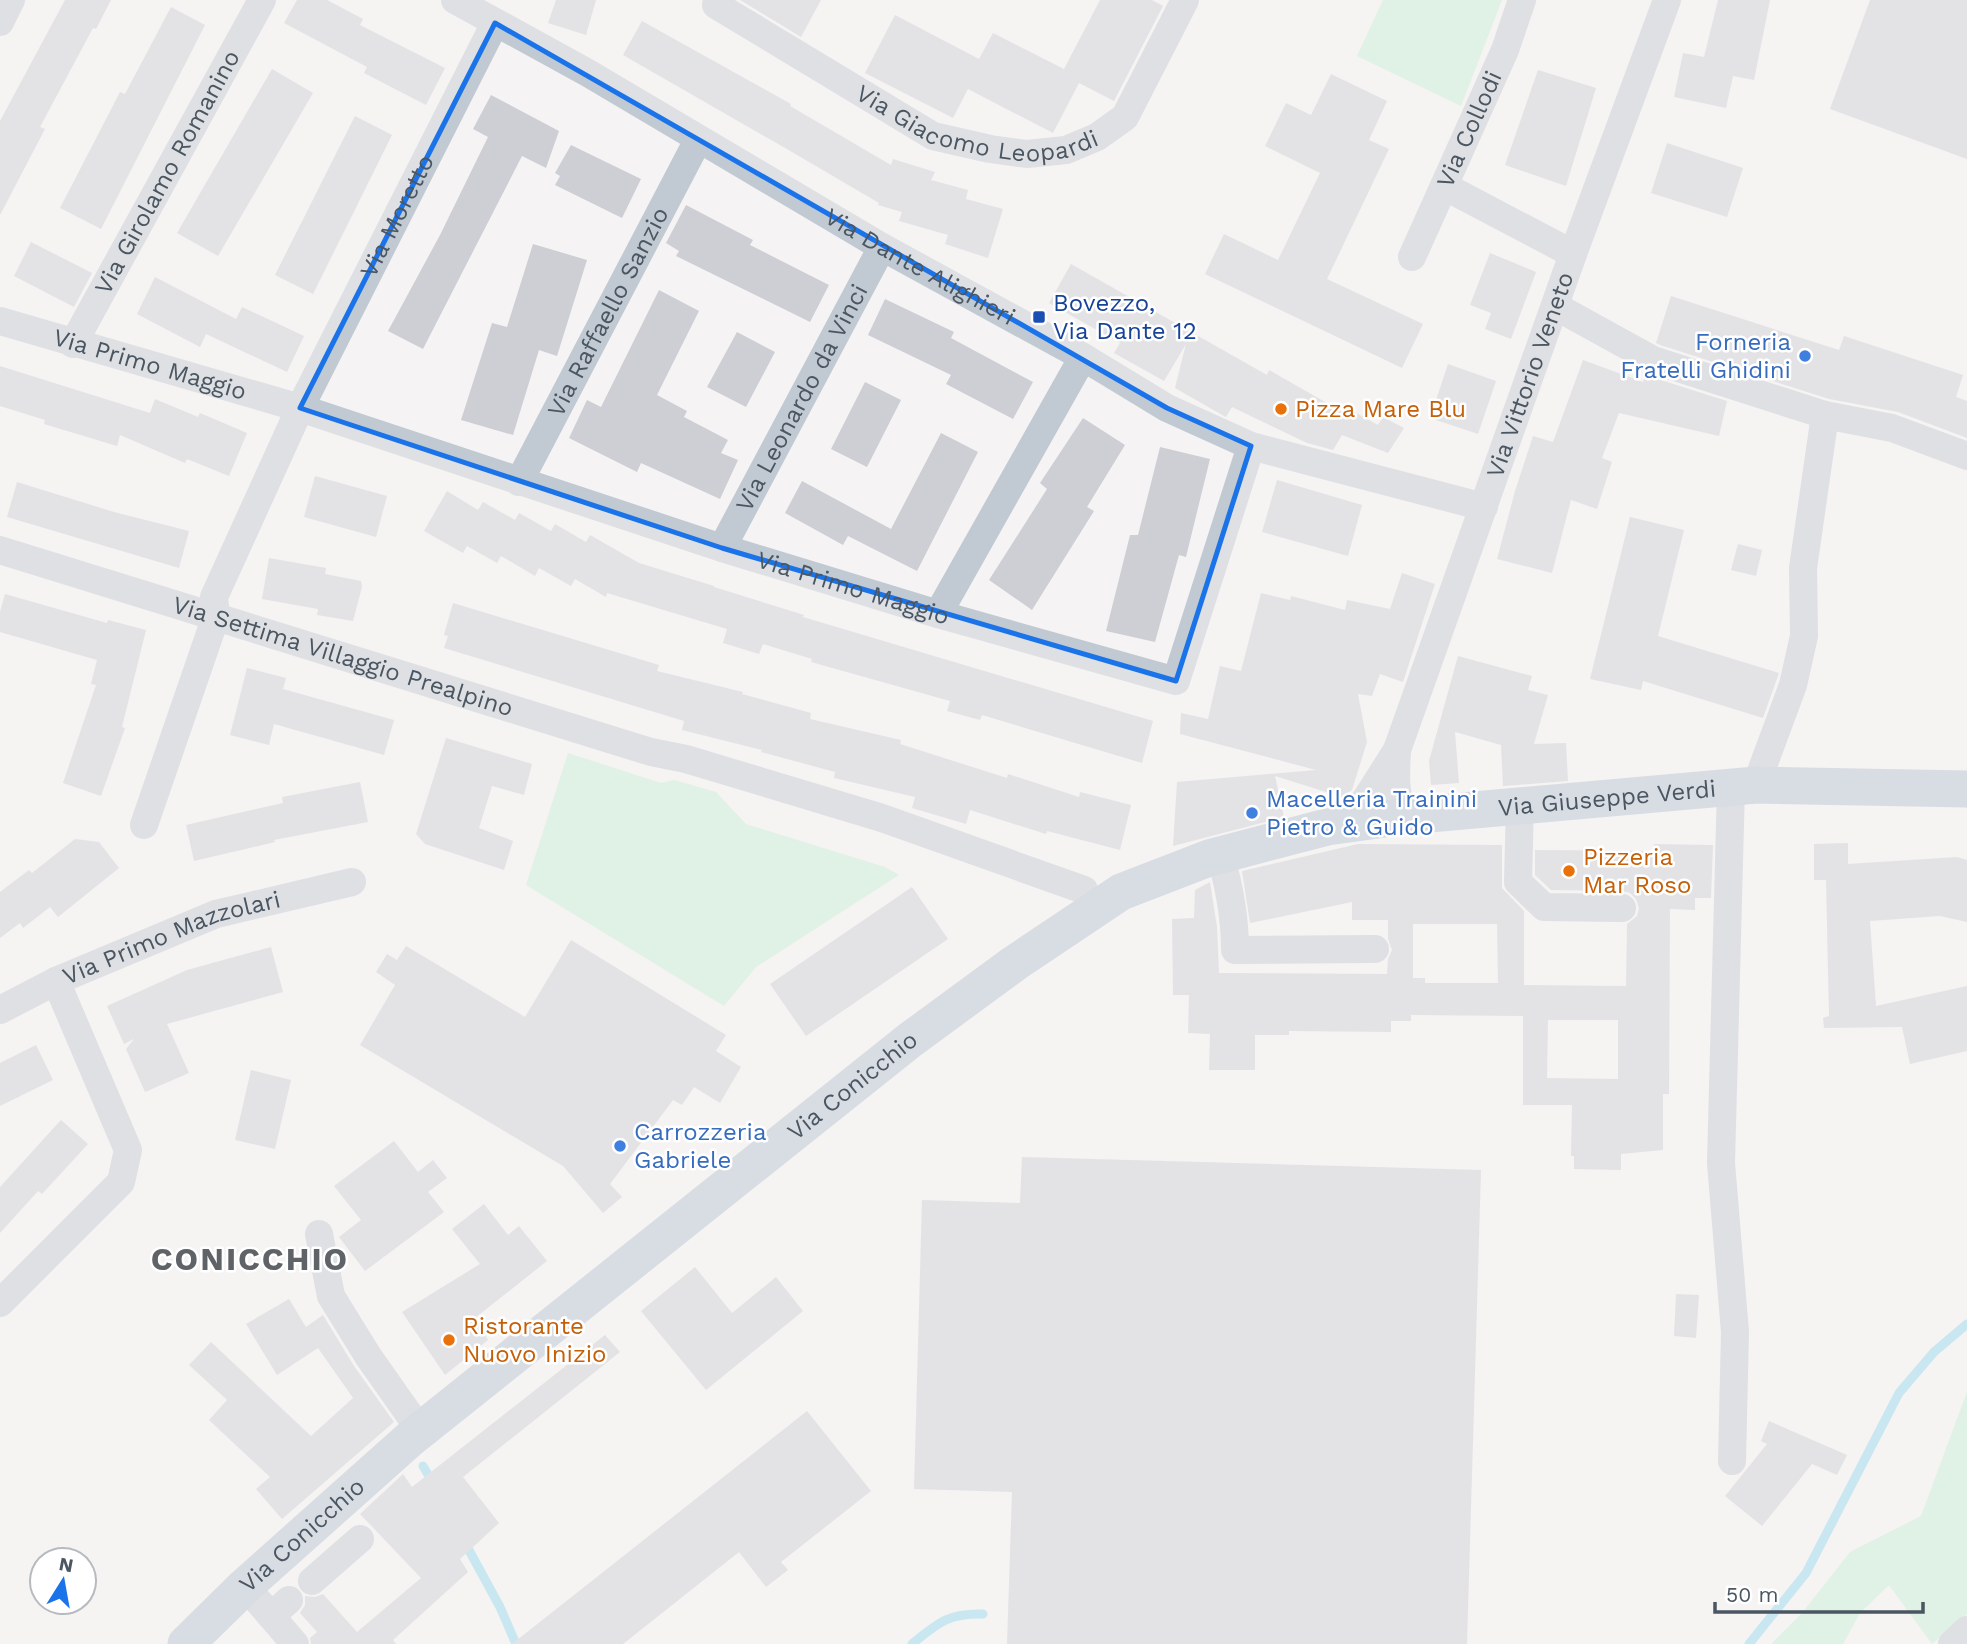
<svg xmlns="http://www.w3.org/2000/svg" width="1967" height="1644" viewBox="0 0 1967 1644" font-family="'Work Sans',sans-serif">
<rect width="100%" height="100%" fill="#f5f3f3"/>
<g fill="#c3f1d5">
<path d="M 1383,0 L 1502,0 L 1461,106 L 1357,56 Z"/>
<path d="M 568,753 L 661,783 L 674,780 L 716,792 L 746,824 L 885,867 L 899,875 L 756,967 L 724,1006 L 526,885 Z"/>
<path d="M 1967,1392 L 1967,1614 L 1932,1644 L 1889,1585 L 1860,1613 L 1843,1644 L 1771,1644 L 1802,1613 L 1850,1552 L 1921,1516 Z"/>
</g>
<g fill="none" stroke-linecap="round" stroke-linejoin="round">
<g stroke="#90daee" stroke-width="9">
<path d="M 423,1466 L 433,1483"/>
<path d="M 464,1541 L 500,1607 L 516,1644"/>
<path d="M 912,1644 C 938,1623 948,1613 983,1614"/>
<path d="M 1749,1644 L 1806,1573 L 1899,1393 L 1934,1352 L 1967,1324"/>
</g>
</g>
<g fill="#cdcfd5" fill-rule="evenodd">
<path d="M 65,0 L 111,0 L 96,29 L 93,28 L 40,127 L 45,129 L 0,215 L 0,121 Z"/>
<path d="M 297,0 L 327,0 L 363,19 L 360,25 L 445,68 L 426,105 L 364,73 L 367,67 L 284,23 Z"/>
<path d="M 556,0 L 596,0 L 586,35 L 548,23 Z"/>
<path d="M 740,0 L 821,0 L 801,37 Z"/>
<path d="M 1100,0 L 1152,0 L 1163,6 L 1114,101 L 1079,83 L 1053,133 L 968,89 L 953,118 L 865,73 L 895,15 L 979,59 L 993,33 L 1064,69 Z"/>
<path d="M 1718,0 L 1770,0 L 1754,80 L 1733,76 L 1726,108 L 1674,97 L 1683,53 L 1704,57 Z"/>
<path d="M 1870,0 L 1967,0 L 1967,159 L 1830,109 Z"/>
<path d="M 171,7 L 205,25 L 101,229 L 60,208 L 120,92 L 125,94 Z"/>
<path d="M 642,21 L 791,104 L 790,106 L 891,165 L 893,159 L 935,172 L 931,180 L 968,190 L 966,199 L 1003,209 L 988,258 L 945,244 L 948,235 L 899,221 L 902,212 L 878,205 L 879,203 L 792,152 L 623,55 Z"/>
<path d="M 272,69 L 313,93 L 218,256 L 177,233 Z"/>
<path d="M 1538,70 L 1596,88 L 1566,186 L 1505,165 Z"/>
<path d="M 1331,74 L 1387,101 L 1369,140 L 1389,149 L 1327,279 L 1423,324 L 1402,368 L 1205,274 L 1224,234 L 1278,260 L 1320,173 L 1265,146 L 1286,103 L 1311,115 Z"/>
<path d="M 491,95 L 559,131 L 546,168 L 522,156 L 423,349 L 388,331 L 440,235 L 488,137 L 473,129 Z"/>
<path d="M 355,116 L 392,135 L 313,294 L 275,275 Z"/>
<path d="M 1667,143 L 1743,168 L 1727,217 L 1651,193 Z"/>
<path d="M 571,145 L 641,179 L 622,218 L 555,185 L 560,176 L 555,173 Z"/>
<path d="M 686,205 L 753,240 L 750,245 L 829,285 L 810,322 L 676,256 L 679,251 L 666,243 Z"/>
<path d="M 31,242 L 92,273 L 74,307 L 14,276 Z"/>
<path d="M 533,244 L 587,260 L 557,356 L 539,350 L 513,435 L 461,420 L 492,323 L 507,327 Z"/>
<path d="M 1490,253 L 1536,272 L 1511,339 L 1485,329 L 1491,313 L 1470,305 Z"/>
<path d="M 1071,264 L 1267,375 L 1269,370 L 1346,414 L 1349,409 L 1378,425 L 1383,417 L 1404,428 L 1388,453 L 1342,435 L 1333,450 L 1307,443 L 1232,407 L 1226,417 L 1224,416 L 1175,388 L 1186,344 L 1164,381 L 1114,353 L 1120,343 L 1049,303 Z"/>
<path d="M 155,277 L 236,319 L 242,307 L 304,336 L 287,372 L 206,334 L 200,347 L 137,314 Z"/>
<path d="M 659,290 L 699,311 L 657,395 L 687,411 L 684,417 L 728,440 L 721,453 L 738,460 L 720,499 L 641,463 L 637,472 L 569,438 L 587,400 L 601,407 Z"/>
<path d="M 1671,296 L 1839,350 L 1844,336 L 1963,375 L 1956,397 L 1967,401 L 1967,438 L 1898,412 L 1829,399 L 1660,345 L 1656,343 Z"/>
<path d="M 885,299 L 954,332 L 951,338 L 1033,382 L 1013,419 L 946,384 L 951,375 L 868,335 Z"/>
<path d="M 737,332 L 775,352 L 746,407 L 707,387 Z"/>
<path d="M 1583,360 L 1643,382 L 1645,375 L 1727,401 L 1719,436 L 1619,413 L 1602,458 L 1612,462 L 1597,509 L 1571,500 L 1552,573 L 1497,559 L 1515,491 L 1533,436 L 1553,442 Z"/>
<path d="M 1448,364 L 1496,381 L 1478,434 L 1430,418 Z"/>
<path d="M 0,366 L 150,413 L 155,399 L 198,417 L 200,413 L 247,433 L 229,476 L 187,459 L 185,463 L 120,435 L 117,446 L 44,424 L 45,420 L 0,406 Z"/>
<path d="M 865,382 L 901,400 L 867,467 L 831,449 Z"/>
<path d="M 1083,418 L 1125,445 L 1087,507 L 1094,511 L 1032,610 L 989,580 L 1047,489 L 1040,483 Z"/>
<path d="M 941,433 L 978,452 L 917,571 L 848,536 L 843,545 L 785,513 L 802,481 L 891,529 Z"/>
<path d="M 1160,447 L 1210,459 L 1186,557 L 1179,555 L 1155,642 L 1106,631 L 1130,535 L 1138,535 Z"/>
<path d="M 315,476 L 387,496 L 376,537 L 304,517 Z"/>
<path d="M 1277,480 L 1362,505 L 1348,556 L 1262,532 Z"/>
<path d="M 17,482 L 114,512 L 189,531 L 179,568 L 7,517 Z"/>
<path d="M 447,491 L 478,510 L 483,502 L 515,520 L 519,513 L 551,531 L 555,524 L 586,542 L 590,535 L 639,563 L 714,586 L 714,587 L 804,615 L 803,617 L 1153,721 L 1142,763 L 982,715 L 980,720 L 947,711 L 950,701 L 811,662 L 812,659 L 763,644 L 759,654 L 723,643 L 727,629 L 607,593 L 606,597 L 575,579 L 571,586 L 539,568 L 535,576 L 501,556 L 497,563 L 467,546 L 463,553 L 424,531 Z"/>
<path d="M 1630,517 L 1684,530 L 1658,636 L 1779,673 L 1763,718 L 1643,681 L 1641,690 L 1590,679 Z"/>
<path d="M 1738,544 L 1762,550 L 1756,576 L 1731,570 Z"/>
<path d="M 269,558 L 326,568 L 325,574 L 361,581 L 362,587 L 353,621 L 317,615 L 318,609 L 262,599 Z"/>
<path d="M 1402,573 L 1435,584 L 1403,682 L 1380,674 L 1372,696 L 1358,694 L 1367,742 L 1352,790 L 1342,797 L 1275,776 L 1284,817 L 1173,846 L 1177,782 L 1316,770 L 1180,734 L 1181,713 L 1208,719 L 1220,666 L 1241,671 L 1261,593 L 1290,600 L 1291,596 L 1345,610 L 1347,600 L 1390,609 Z"/>
<path d="M 5,594 L 107,623 L 108,620 L 146,630 L 122,727 L 125,728 L 101,796 L 63,783 L 96,685 L 91,684 L 97,660 L 0,632 L 0,612 Z"/>
<path d="M 453,603 L 659,665 L 657,671 L 743,692 L 742,694 L 811,713 L 810,719 L 901,740 L 900,744 L 1007,778 L 1008,774 L 1079,797 L 1080,792 L 1131,805 L 1120,850 L 1047,831 L 1046,834 L 970,810 L 966,824 L 912,808 L 915,797 L 834,778 L 835,772 L 761,752 L 762,750 L 682,730 L 684,721 L 444,648 L 448,636 L 444,635 Z"/>
<path d="M 1458,656 L 1532,676 L 1528,690 L 1548,695 L 1534,744 L 1566,743 L 1568,781 L 1503,786 L 1501,745 L 1455,732 L 1459,783 L 1431,785 L 1429,761 Z"/>
<path d="M 247,668 L 286,678 L 283,689 L 394,720 L 384,755 L 274,724 L 269,745 L 230,735 Z"/>
<path d="M 446,738 L 532,764 L 524,795 L 492,786 L 479,828 L 513,841 L 504,870 L 425,844 L 416,834 Z"/>
<path d="M 360,782 L 368,822 L 274,840 L 275,842 L 194,861 L 186,825 L 283,803 L 282,797 Z"/>
<path d="M 75,839 L 99,842 L 119,868 L 58,917 L 50,907 L 23,928 L 20,923 L 0,938 L 0,892 L 29,870 L 32,873 Z"/>
<path d="M 1848,843 L 1848,864 L 1957,857 L 1967,860 L 1967,922 L 1940,916 L 1870,921 L 1876,1006 L 1967,986 L 1967,1051 L 1910,1064 L 1902,1027 L 1824,1028 L 1823,1018 L 1829,1016 L 1826,880 L 1814,880 L 1814,844 Z"/>
<path d="M 1358,844 L 1502,845 L 1502,888 L 1524,911 L 1524,985 L 1626,986 L 1627,924 L 1637,916 L 1639,908 L 1636,899 L 1630,893 L 1622,891 L 1551,890 L 1535,875 L 1535,850 L 1654,851 L 1654,844 L 1713,845 L 1711,898 L 1695,898 L 1695,910 L 1670,909 L 1669,1094 L 1663,1094 L 1663,1150 L 1621,1154 L 1621,1170 L 1574,1169 L 1574,1156 L 1571,1156 L 1572,1105 L 1523,1105 L 1523,1016 L 1411,1015 L 1411,1021 L 1391,1021 L 1391,1032 L 1289,1031 L 1289,1035 L 1255,1035 L 1255,1070 L 1209,1070 L 1210,1034 L 1188,1033 L 1189,995 L 1173,995 L 1172,919 L 1194,918 L 1195,890 L 1210,882 L 1217,927 L 1219,973 L 1387,974 L 1388,959 L 1392,950 L 1388,939 L 1388,920 L 1352,920 L 1352,902 L 1250,923 L 1242,871 ZM 1413,924 L 1497,924 L 1498,983 L 1425,983 L 1425,978 L 1413,978 ZM 1548,1020 L 1618,1020 L 1618,1079 L 1547,1078 Z"/>
<path d="M 912,887 L 948,939 L 806,1036 L 770,984 Z"/>
<path d="M 571,940 L 726,1035 L 716,1051 L 741,1067 L 720,1103 L 694,1087 L 682,1105 L 673,1100 L 610,1184 L 622,1197 L 603,1213 L 563,1166 L 360,1045 L 395,985 L 376,972 L 387,954 L 397,960 L 406,946 L 525,1017 Z"/>
<path d="M 271,947 L 283,992 L 167,1024 L 189,1073 L 145,1092 L 126,1049 L 134,1039 L 124,1044 L 107,1006 L 187,970 Z"/>
<path d="M 36,1045 L 53,1080 L 0,1106 L 0,1063 Z"/>
<path d="M 251,1070 L 291,1080 L 275,1149 L 235,1140 Z"/>
<path d="M 61,1120 L 88,1144 L 42,1194 L 38,1191 L 0,1233 L 0,1187 Z"/>
<path d="M 394,1141 L 418,1172 L 433,1160 L 447,1178 L 428,1192 L 444,1212 L 365,1271 L 339,1237 L 361,1220 L 334,1186 Z"/>
<path d="M 1022,1157 L 1481,1170 L 1467,1644 L 1007,1644 L 1012,1492 L 914,1489 L 922,1200 L 1020,1203 Z"/>
<path d="M 484,1204 L 508,1235 L 519,1226 L 547,1261 L 475,1318 L 488,1340 L 445,1375 L 402,1312 L 480,1264 L 452,1229 Z"/>
<path d="M 695,1267 L 732,1313 L 776,1277 L 803,1311 L 706,1390 L 641,1311 Z"/>
<path d="M 1676,1294 L 1699,1295 L 1696,1338 L 1674,1336 Z"/>
<path d="M 289,1299 L 306,1327 L 323,1315 L 354,1366 L 394,1422 L 282,1519 L 256,1489 L 270,1477 L 209,1420 L 227,1400 L 189,1365 L 211,1342 L 311,1436 L 353,1398 L 318,1348 L 277,1375 L 246,1324 Z"/>
<path d="M 605,1335 L 620,1352 L 463,1477 L 499,1523 L 460,1559 L 468,1572 L 393,1640 L 396,1644 L 311,1644 L 310,1638 L 317,1632 L 300,1613 L 305,1605 L 305,1596 L 315,1597 L 323,1594 L 357,1632 L 421,1578 L 360,1514 L 403,1474 L 412,1487 Z"/>
<path d="M 807,1411 L 871,1491 L 781,1562 L 788,1570 L 766,1587 L 739,1552 L 623,1644 L 512,1644 Z"/>
<path d="M 1769,1421 L 1847,1455 L 1837,1475 L 1812,1464 L 1762,1526 L 1725,1496 L 1767,1444 L 1761,1441 Z"/>
</g>
<g fill="none" stroke-linecap="round" stroke-linejoin="round">
<g stroke="#c1cad2" stroke-width="28">
<path id="s1" d="M 455,0 L 588,73 L 882,247 L 1083,357 L 1167,408 L 1251,446 L 1484,507"/>
<path id="s2" d="M 716,5 L 933,136 L 990,149 L 1027,154 L 1066,150 L 1097,137 L 1125,117 L 1185,0"/>
<path d="M 0,22 L 11,0"/>
<path d="M 1444,186 L 1573,254"/>
<path id="s3" d="M 1412,257 L 1505,50 L 1522,0"/>
<path d="M 1555,306 L 1653,360 L 1825,415 L 1892,428 L 1967,456"/>
<path id="s4" d="M 0,321 L 300,408 L 722,548 L 938,614 L 1176,681 L 1251,446"/>
<path id="s5" d="M 73,344 L 262,0"/>
<path id="s6" d="M 519,482 L 698,140"/>
<path id="s7" d="M 722,548 L 882,247"/>
<path id="s8" d="M 0,550 L 651,752 L 686,759 L 882,818 L 1084,890"/>
<path d="M 938,614 L 1083,357"/>
<path d="M 1397,750 C 1396,773 1393,797 1407,816"/>
<path d="M 1756,785 L 1793,685 L 1804,636 L 1803,568 L 1825,415"/>
<path d="M 1731,787 L 1721,1163 L 1735,1332 L 1732,1461"/>
<path d="M 1520,805 L 1518,882 L 1544,907 L 1622,908"/>
<path id="s9" d="M 144,825 L 216,616 L 214,597 L 300,408 L 495,23"/>
<path id="s10" d="M 1329,826 L 1364,802 L 1397,750 L 1573,254 L 1667,0"/>
<path d="M 1220,855 C 1229,885 1235,918 1235,950 L 1375,949"/>
<path id="s11" d="M 0,1010 L 56,981 L 216,914 L 352,882"/>
<path d="M 319,1234 L 331,1296 L 368,1356 L 420,1430"/>
<path d="M 0,1303 L 121,1182 L 128,1150 L 56,981"/>
<path d="M 312,1581 L 360,1539"/>
<path d="M 245,1586 L 271,1616 L 289,1600"/>
<path d="M 271,1616 L 295,1644"/>
<path d="M 1952,1644 L 1967,1630"/>
</g>
<path stroke="#b3c2d1" stroke-width="37" id="s12" d="M 186,1644 L 245,1586 L 411,1438 L 910,1040 L 1015,963 L 1121,892 L 1209,858 L 1327,827 L 1407,816 L 1756,785 L 1967,789"/>
</g>
<path d="M0 0H1967V1644H0ZM 495,23 L 1167,408 L 1251,446 L 1176,681 L 722,548 L 300,408 Z" fill="#f5f3f3" fill-opacity=".55" fill-rule="evenodd"/>
<path fill="none" stroke="#1a73e8" stroke-width="5" stroke-linejoin="round" d="M 495,23 L 1167,408 L 1251,446 L 1176,681 L 722,548 L 300,408 Z"/>
<rect fill="#1a4fb4" stroke="#fff" stroke-width="2.5" x="1032" y="310" width="14" height="14" rx="3.5"/>
<g fill="#3f7fe0" stroke="#fff" stroke-width="2.5">
<circle cx="1805" cy="356" r="7"/>
<circle cx="1252" cy="813" r="7"/>
<circle cx="620" cy="1146" r="7"/>
</g>
<g fill="#e8710a" stroke="#fff" stroke-width="2.5">
<circle cx="1281" cy="409" r="7"/>
<circle cx="1569" cy="871" r="7"/>
<circle cx="449" cy="1340" r="7"/>
</g>
<g text-anchor="middle" stroke-width="5" stroke-linejoin="round" paint-order="stroke">
<g font-size="24" fill="#4a5661" stroke="#fff">
<text dy="8" stroke="none"><textPath href="#s2" startOffset="294">Via Giacomo Leopardi</textPath></text>
<text dy="8" stroke="none"><textPath href="#s3" startOffset="140">Via Collodi</textPath></text>
<text dy="8" stroke="none"><textPath href="#s5" startOffset="196">Via Girolamo Romanino</textPath></text>
<text dy="8" stroke="none"><textPath href="#s9" startOffset="663">Via Moretto</textPath></text>
<text dy="8" stroke="none"><textPath href="#s1" startOffset="536">Via Dante Alighieri</textPath></text>
<text dy="8" stroke="none"><textPath href="#s6" startOffset="192">Via Raffaello Sanzio</textPath></text>
<text dy="8" stroke="none"><textPath href="#s4" startOffset="156">Via Primo Maggio</textPath></text>
<text dy="8" stroke="none"><textPath href="#s10" startOffset="502">Via Vittorio Veneto</textPath></text>
<text dy="8" stroke="none"><textPath href="#s7" startOffset="170">Via Leonardo da Vinci</textPath></text>
<text dy="8" stroke="none"><textPath href="#s4" startOffset="894">Via Primo Maggio</textPath></text>
<text dy="8" stroke="none"><textPath href="#s8" startOffset="359">Via Settima Villaggio Prealpino</textPath></text>
<text dy="8" stroke="none"><textPath href="#s12" startOffset="1699">Via Giuseppe Verdi</textPath></text>
<text dy="8" stroke="none"><textPath href="#s11" startOffset="187">Via Primo Mazzolari</textPath></text>
<text dy="8" stroke="none"><textPath href="#s12" startOffset="870">Via Conicchio</textPath></text>
<text dy="8" stroke="none"><textPath href="#s12" startOffset="159">Via Conicchio</textPath></text>
</g>
<g font-size="24" fill="#164399" stroke="#fff" text-anchor="start">
<text x="1053" y="311">Bovezzo,<tspan x="1053" dy="28">Via Dante 12</tspan></text>
</g>
<g font-size="24" fill="#366cbe" stroke="#fff" text-anchor="start">
<text x="1791" y="350" text-anchor="end">Forneria<tspan x="1791" dy="28">Fratelli Ghidini</tspan></text>
<text x="1266" y="807">Macelleria Trainini<tspan x="1266" dy="28">Pietro &amp; Guido</tspan></text>
<text x="634" y="1140">Carrozzeria<tspan x="634" dy="28">Gabriele</tspan></text>
</g>
<g font-size="24" fill="#c56008" stroke="#fff" text-anchor="start">
<text x="1295" y="417">Pizza Mare Blu</text>
<text x="1583" y="865">Pizzeria<tspan x="1583" dy="28">Mar Roso</tspan></text>
<text x="463" y="1334">Ristorante<tspan x="463" dy="28">Nuovo Inizio</tspan></text>
</g>
<g font-size="32" font-weight="bold" letter-spacing="2" fill="#5f6368" stroke="#fff">
<text x="250" y="1270">CONICCHIO</text>
</g>
</g>
<g transform="translate(63 1581) rotate(11)"><circle r="33" fill="#ffffff" stroke="#b7bbc0" stroke-width="2"/>
<path d="M0-5L12 26L0 18L-12 26Z" fill="#1a73e8"/>
<text y="-10" font-size="19" font-weight="bold" text-anchor="middle" fill="#4a5661">N</text>
</g>
<path d="M1715 1602v10h208v-10" fill="none" stroke="#4a5661" stroke-width="3.5"/>
<text x="1726" y="1602" font-size="21" fill="#4a5661" stroke="#ffffff" stroke-width="5" paint-order="stroke">50 m</text>
</svg>
